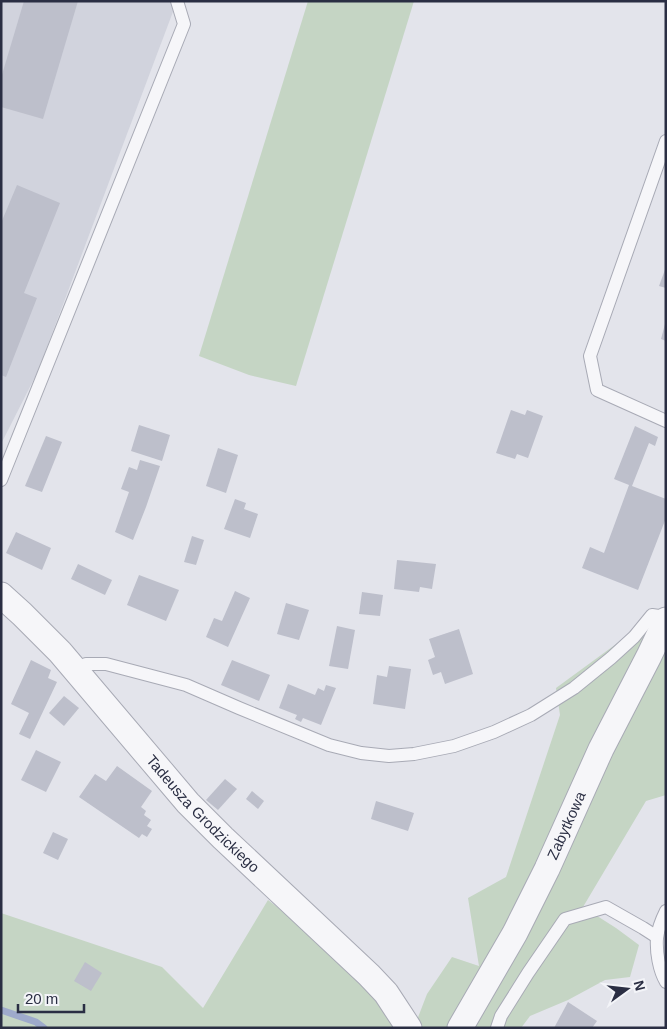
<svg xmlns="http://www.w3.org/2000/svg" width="667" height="1029" viewBox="0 0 667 1029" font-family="Helvetica,sans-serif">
<rect width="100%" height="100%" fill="#e3e4eb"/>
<path fill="#d1d3dd" d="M 1,1 L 177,1 L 38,371 L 1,444 Z"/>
<g fill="#c5d5c4">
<path d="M 308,1 L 414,1 L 296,386 L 249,375 L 199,356 Z"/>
<path d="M 666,606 L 666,795 L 646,801 L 583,907 L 616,928 L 639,945 L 630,977 L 605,980 L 568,1000 L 530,1016 L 521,1028 L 422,1028 L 417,1020 L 427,994 L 452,957 L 479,966 L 468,898 L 506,877 L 560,715 L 556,688 L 664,609 Z"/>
<path d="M 268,900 L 325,944 L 409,1028 L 1,1028 L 1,913 L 162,967 L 203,1008 Z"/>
</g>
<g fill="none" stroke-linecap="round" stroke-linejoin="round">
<path stroke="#9eaacb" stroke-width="7" d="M 1,1010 L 36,1022 L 44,1028"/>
</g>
<g fill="#bdbfcb">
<path d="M 24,1 L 78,1 L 43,119 L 1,107 L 1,78 Z"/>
<path d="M 17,185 L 60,203 L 24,293 L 37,298 L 6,377 L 1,375 L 1,223 Z"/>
<path d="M 666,267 L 666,288 L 659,286 Z"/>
<path d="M 665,324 L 666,324 L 666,341 L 661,339 Z"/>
<path d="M 511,410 L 525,415 L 527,410 L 543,416 L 528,458 L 517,454 L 515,459 L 496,453 Z"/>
<path d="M 139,425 L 170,435 L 162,461 L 131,451 Z"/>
<path d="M 635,426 L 658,437 L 655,446 L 649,443 L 632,486 L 666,499 L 666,518 L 638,590 L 582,568 L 590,547 L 604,553 L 629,485 L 614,479 Z"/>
<path d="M 46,436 L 62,442 L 42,492 L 25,486 Z"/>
<path d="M 218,448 L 238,455 L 226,493 L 206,486 Z"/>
<path d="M 140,460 L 160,466 L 146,507 L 133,540 L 115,532 L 129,492 L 121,489 L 129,467 L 137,470 Z"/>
<path d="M 235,499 L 246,503 L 244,509 L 258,514 L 250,538 L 224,529 Z"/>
<path d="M 16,532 L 51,548 L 42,570 L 6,553 Z"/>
<path d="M 192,536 L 204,540 L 196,565 L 184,562 Z"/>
<path d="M 397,560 L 436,564 L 432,589 L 420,587 L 419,592 L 394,589 Z"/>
<path d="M 78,564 L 112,580 L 105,595 L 71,579 Z"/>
<path d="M 139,575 L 179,590 L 166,621 L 127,605 Z"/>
<path d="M 235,591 L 250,598 L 228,647 L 206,637 L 214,618 L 222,621 Z"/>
<path d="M 362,592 L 383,595 L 380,616 L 359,614 Z"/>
<path d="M 286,603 L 309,610 L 299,640 L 277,634 Z"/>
<path d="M 337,626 L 355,630 L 348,669 L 329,666 Z"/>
<path d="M 459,629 L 473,674 L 445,684 L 441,672 L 433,675 L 428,660 L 435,657 L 429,639 Z"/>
<path d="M 31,660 L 51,670 L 48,678 L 57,682 L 30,739 L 19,734 L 29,713 L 11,704 Z"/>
<path d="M 232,660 L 270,675 L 259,701 L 221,685 Z"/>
<path d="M 389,666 L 411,669 L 405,709 L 373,704 L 377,675 L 387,677 Z"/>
<path d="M 288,684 L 315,695 L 318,688 L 324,691 L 326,685 L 336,688 L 321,725 L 303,718 L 301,722 L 295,719 L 297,715 L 279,708 Z"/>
<path d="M 64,696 L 79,708 L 64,726 L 49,713 Z"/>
<path d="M 36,750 L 61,762 L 46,792 L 21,780 Z"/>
<path d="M 117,766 L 152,791 L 141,807 L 146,811 L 144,815 L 151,820 L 147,826 L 152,829 L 147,837 L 142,834 L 139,838 L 79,797 L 95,774 L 106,781 Z"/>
<path d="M 225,779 L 237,789 L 218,810 L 206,800 Z"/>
<path d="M 252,791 L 264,801 L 258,809 L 246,799 Z"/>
<path d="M 376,801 L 414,813 L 408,831 L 371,819 Z"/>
<path d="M 53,832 L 68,839 L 58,860 L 43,853 Z"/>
<path d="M 85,962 L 102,973 L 91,991 L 74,981 Z"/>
<path d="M 568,1002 L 597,1021 L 592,1028 L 554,1028 Z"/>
</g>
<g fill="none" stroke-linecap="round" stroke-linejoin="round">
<g stroke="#a8aab5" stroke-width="14">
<g id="lane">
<path d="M 666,141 L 590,356 L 597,390 L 666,421"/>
<path d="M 1,480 L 184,24 L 177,1"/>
<path d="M 76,670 L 86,664 L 106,664 L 186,685 L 239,708 L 329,745 L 361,753 L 389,756 L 414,754 L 454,746 L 494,732 L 531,715 L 574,688 L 611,658 L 634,637 L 652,615 L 666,617"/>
<path d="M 666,911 C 662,919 658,929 657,938 C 656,952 659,970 666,982"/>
<path d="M 497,1028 L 501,1016 L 528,973 L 565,919 L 606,907 L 643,928 L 657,937"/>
</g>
</g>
<g stroke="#a8aab5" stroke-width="27">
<g id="street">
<path id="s1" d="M 1,595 L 22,614 L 60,652 L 188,803 L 223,838 L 369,975 L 386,993 L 409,1028"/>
<path id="s2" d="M 460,1028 L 515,933 L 547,869 L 601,749 L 649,656 L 666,620"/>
</g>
</g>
<use href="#lane" stroke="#f6f6f9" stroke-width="12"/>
<use href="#street" stroke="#f6f6f9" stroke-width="25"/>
</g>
<g text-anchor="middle" stroke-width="5" stroke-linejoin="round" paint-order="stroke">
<g font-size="15" fill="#2a2e43" stroke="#f3f4f8">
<text dy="5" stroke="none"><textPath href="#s1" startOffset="298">Tadeusza Grodzickiego</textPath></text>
<text dy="5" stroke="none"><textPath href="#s2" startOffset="229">Zabytkowa</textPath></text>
</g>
</g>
<rect width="667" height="1029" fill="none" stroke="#2a2e43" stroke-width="5"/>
<g transform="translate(627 989) rotate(75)" stroke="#f3f4f8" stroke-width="4" paint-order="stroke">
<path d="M0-4L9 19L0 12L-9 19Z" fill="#2a2e43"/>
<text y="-8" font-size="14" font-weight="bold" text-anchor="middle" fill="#2a2e43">N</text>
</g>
<path d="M18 1004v8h66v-8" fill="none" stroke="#2a2e43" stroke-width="2.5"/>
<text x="25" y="1004" font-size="15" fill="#2a2e43" stroke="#f3f4f8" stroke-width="4" paint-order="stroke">20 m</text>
</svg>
